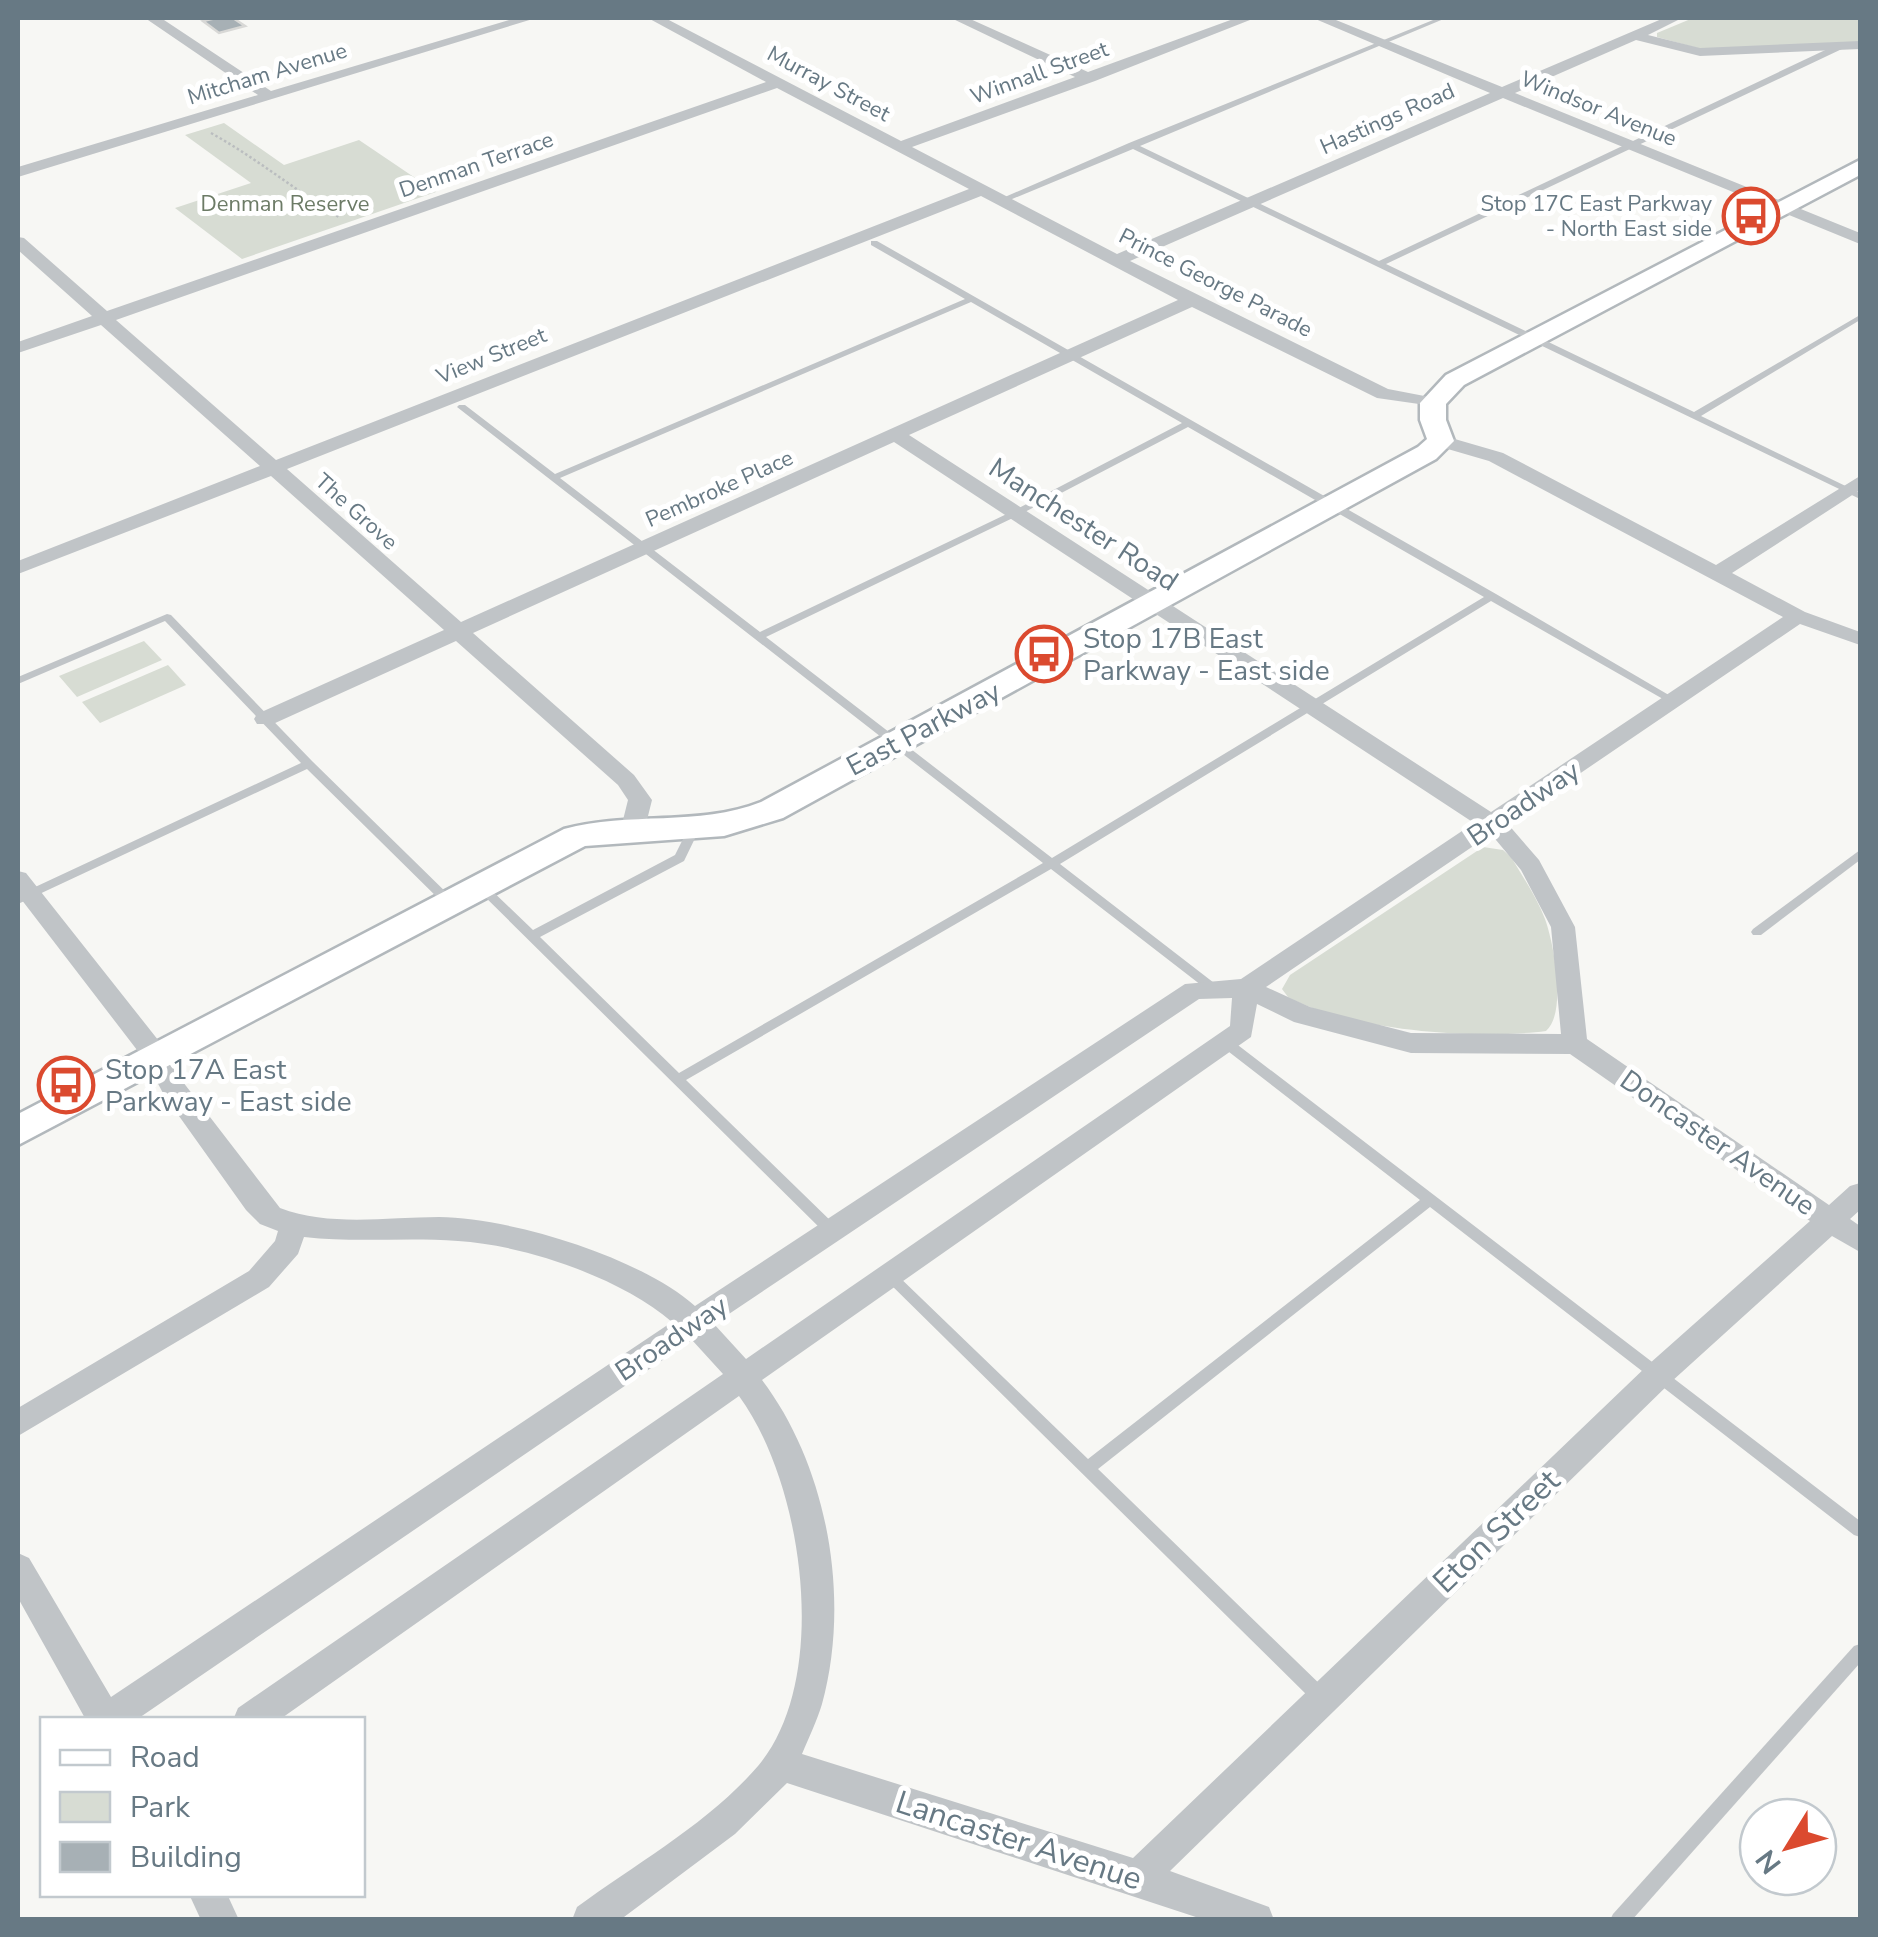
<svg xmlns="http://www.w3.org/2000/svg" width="1878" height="1937" viewBox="0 0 1878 1937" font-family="'Nunito Sans',sans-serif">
<rect width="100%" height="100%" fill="#f7f7f4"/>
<g fill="#d7dcd3">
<path d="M 1693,18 L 1860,18 L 1860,43 L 1701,49 L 1657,37 L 1657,33 Z"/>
<path d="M 224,123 L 284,165 L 359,140 L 436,192 L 242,259 L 175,208 L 251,183 L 185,135 Z"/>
<path d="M 144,641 L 162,660 L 77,697 L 59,676 Z"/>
<path d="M 168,665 L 186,685 L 100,723 L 82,702 Z"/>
<path d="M 1483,847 L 1503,850 L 1511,857 C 1523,877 1537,898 1545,919 C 1554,944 1567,1013 1546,1031 C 1476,1040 1351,1031 1288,997 L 1282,989 L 1290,975 Z"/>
</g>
<path fill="#a7b0b5" stroke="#d8d8d6" stroke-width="2.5" d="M 216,18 L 233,18 L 245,26 L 219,33 L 203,21 Z"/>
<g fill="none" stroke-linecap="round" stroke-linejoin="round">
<g stroke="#b2b8bc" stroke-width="5">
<path id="secondary" d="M 1860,160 L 1860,175 L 1464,385 L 1446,404 L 1446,420 L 1454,441 L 1436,459 L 783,818 L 724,836 L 585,846 L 18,1145 L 18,1114 L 564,829 C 629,811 698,827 761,802 L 1418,447 L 1427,439 L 1420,420 L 1420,403 L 1446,375 Z"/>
</g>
<path stroke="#babdbf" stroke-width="2.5" stroke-dasharray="2.5 2.5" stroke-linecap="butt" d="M 211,133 C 256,158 295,190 339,217"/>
<g fill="#c0c4c7" fill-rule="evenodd">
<path d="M 1438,18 L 1446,18 L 1140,146 L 1379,261 L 1838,44 L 1844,44 L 1844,48 L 1386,264 L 1694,412 L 1860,315 L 1860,320 L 1701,416 L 1860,493 L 1860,499 L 1133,149 L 1005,202 L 998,200 L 1129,143 Z"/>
<path d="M 871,241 L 877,241 L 1496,594 L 1679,701 L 1678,703 L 1670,703 L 1491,601 L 1060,864 L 1218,986 L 1220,989 L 1218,992 L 1210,992 L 1051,869 L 686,1080 L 836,1226 L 838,1230 L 836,1234 L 831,1236 L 826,1234 L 476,888 L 482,884 L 486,885 L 533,930 L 675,855 L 689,827 L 697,827 L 699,830 L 684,861 L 540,937 L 679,1073 L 1043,863 L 457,407 L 459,405 L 465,405 L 555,474 L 965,299 L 871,245 ZM 971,302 L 1182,423 L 1013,511 L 760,632 L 560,478 ZM 1188,427 L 1484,597 L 1052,858 L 766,637 L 1019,515 Z"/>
<path d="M 167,614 L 171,615 L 312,761 L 455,901 L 457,904 L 455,907 L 447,907 L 307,769 L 18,904 L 18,895 L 301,763 L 165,621 L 18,684 L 18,677 Z"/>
<path d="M 1860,850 L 1860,860 L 1761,935 L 1753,935 L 1751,932 L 1753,929 Z"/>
<path d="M 1225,1037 L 1230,1039 L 1860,1521 L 1860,1537 L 1854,1535 L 1430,1207 L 1098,1469 L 1327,1691 L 1329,1697 L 1327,1703 L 1321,1705 L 1315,1703 L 882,1276 L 884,1272 L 889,1270 L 894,1272 L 1088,1459 L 1420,1200 L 1220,1045 L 1219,1042 L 1220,1039 Z"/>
<path d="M 1860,1644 L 1860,1663 L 1632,1920 L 1610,1920 L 1613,1914 L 1854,1646 Z"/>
</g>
<g fill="#c0c4c7" fill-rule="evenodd">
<path d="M 145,18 L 161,18 L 271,91 L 516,18 L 536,18 L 18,177 L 18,167 L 258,95 Z"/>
<path d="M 648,18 L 665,18 L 901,141 L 1075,77 L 951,18 L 968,18 L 1088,72 L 1236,18 L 1255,18 L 1095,81 L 912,147 L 1117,254 L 1490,93 L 1313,18 L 1331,18 L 1502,87 L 1664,18 L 1682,18 L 1648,35 L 1700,48 L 1860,41 L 1860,49 L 1700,56 L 1636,40 L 1515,93 L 1860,233 L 1860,244 L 1503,98 L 1130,261 L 1388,389 L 1440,399 L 1440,407 L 1377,398 L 1192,307 L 909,435 L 1491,812 L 1783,617 L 1489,461 L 1434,445 L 1434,437 L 1441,435 L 1503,453 L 1716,565 L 1860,476 L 1860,490 L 1732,573 L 1805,612 L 1860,632 L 1860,645 L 1800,624 L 1507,823 L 1539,860 L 1575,927 L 1587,1039 L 1829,1205 L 1850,1186 L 1860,1183 L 1860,1210 L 1850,1219 L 1860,1226 L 1860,1252 L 1832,1236 L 1671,1382 L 1170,1871 L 1269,1907 L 1274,1920 L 1205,1920 L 787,1783 L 735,1834 L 620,1920 L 572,1920 L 577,1907 C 637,1863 709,1823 758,1766 C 832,1678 803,1483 739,1396 L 279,1720 L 233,1720 L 238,1708 L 723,1374 L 692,1340 L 136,1720 L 86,1720 L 18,1598 L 18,1553 L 29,1558 L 111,1697 L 672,1322 C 621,1278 525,1245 458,1241 C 406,1237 356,1243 304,1237 L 298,1254 L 269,1287 L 18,1436 L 18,1408 L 249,1271 L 275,1241 L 278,1231 L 260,1224 L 246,1210 L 164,1095 L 147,1063 L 18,895 L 18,871 L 26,873 L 166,1050 L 183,1082 L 280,1208 C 330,1227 387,1217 439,1217 C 512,1218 640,1257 695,1306 L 1185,984 L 1241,979 L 1474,823 L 894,442 L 473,633 L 634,775 L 652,800 L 645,828 L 633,836 L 621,828 L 628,800 L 618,785 L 456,641 L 273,724 L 257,724 L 254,719 L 257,714 L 444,630 L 271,476 L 18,574 L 18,561 L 260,466 L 101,325 L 18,353 L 18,342 L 92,316 L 18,250 L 18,237 L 24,238 L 107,311 L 766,82 ZM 777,88 L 969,189 L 276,460 L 116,320 ZM 981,196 L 1178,300 L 461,622 L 287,469 ZM 1491,834 L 1521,870 L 1551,927 L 1561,1034 L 1411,1033 L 1310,1007 L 1266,987 ZM 1232,998 L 1230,1026 L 746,1359 L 714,1324 L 1199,999 ZM 1257,1004 L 1294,1022 L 1411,1053 L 1570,1054 L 1810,1221 L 1649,1364 L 1133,1858 L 802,1754 C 809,1737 817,1721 822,1704 C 851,1599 828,1467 762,1380 L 1251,1037 Z"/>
<path d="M 189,1894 L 227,1894 L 239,1920 L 201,1920 Z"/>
</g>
<use href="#secondary" fill="#fff" fill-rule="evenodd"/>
</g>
<defs>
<g id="bus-ring" transform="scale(2.875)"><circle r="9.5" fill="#fff" stroke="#db4a2f" stroke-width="1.5"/><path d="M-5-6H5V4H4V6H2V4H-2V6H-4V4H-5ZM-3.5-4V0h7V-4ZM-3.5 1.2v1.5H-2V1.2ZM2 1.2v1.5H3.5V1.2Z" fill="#db4a2f"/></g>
</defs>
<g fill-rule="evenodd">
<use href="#bus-ring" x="1751" y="216"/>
<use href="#bus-ring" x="1044" y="654"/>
<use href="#bus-ring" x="66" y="1085"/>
</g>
<g text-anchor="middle" stroke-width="10" stroke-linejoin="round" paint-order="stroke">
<g font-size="22" fill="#677984" stroke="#fff">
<text transform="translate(1039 72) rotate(-20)" y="8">Winnall Street</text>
<text transform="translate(267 73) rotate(-17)" y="8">Mitcham Avenue</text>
<text transform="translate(829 83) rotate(28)" y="8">Murray Street</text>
<text transform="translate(1599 108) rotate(22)" y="8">Windsor Avenue</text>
<text transform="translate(1387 118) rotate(-24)" y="8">Hastings Road</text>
<text transform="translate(476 164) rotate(-19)" y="8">Denman Terrace</text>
<text transform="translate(1216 282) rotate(27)" y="8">Prince George Parade</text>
<text transform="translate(491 355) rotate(-22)" y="8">View Street</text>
<text transform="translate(719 488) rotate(-24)" y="8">Pembroke Place</text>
<text transform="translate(357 511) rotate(42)" y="8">The Grove</text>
</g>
<g font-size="22" fill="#6c7b66" stroke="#fff">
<text x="285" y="211">Denman Reserve</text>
</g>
<g font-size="22" fill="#677984" stroke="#fff" text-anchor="end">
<text x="1712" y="211">Stop 17C East Parkway<tspan x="1712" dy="25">- North East side</tspan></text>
</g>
<g font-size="28" fill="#677984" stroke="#fff">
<text transform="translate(1084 524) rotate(33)" y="10">Manchester Road</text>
<text transform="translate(923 728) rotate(-28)" y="10">East Parkway</text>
<text transform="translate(1523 803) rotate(-34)" y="10">Broadway</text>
<text transform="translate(1718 1142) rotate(35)" y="10">Doncaster Avenue</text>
<text transform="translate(671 1338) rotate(-34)" y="10">Broadway</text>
</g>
<g font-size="28" fill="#677984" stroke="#fff" text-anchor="start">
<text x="1083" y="648">Stop 17B East<tspan x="1083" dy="32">Parkway - East side</tspan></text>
<text x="105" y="1079">Stop 17A East<tspan x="105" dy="32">Parkway - East side</tspan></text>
</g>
<g font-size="32" fill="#677984" stroke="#fff">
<text transform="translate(1496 1531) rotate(-44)" y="11">Eton Street</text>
<text transform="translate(1019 1840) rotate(18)" y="11">Lancaster Avenue</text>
</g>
</g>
<rect width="1878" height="1937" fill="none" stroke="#677984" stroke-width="40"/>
<rect x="40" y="1717" width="325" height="180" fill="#ffffff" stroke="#c2c9ce" stroke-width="2.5"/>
<rect x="60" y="1750" width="50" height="15" fill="#ffffff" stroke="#c2c9ce" stroke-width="2.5"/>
<text x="130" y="1767" font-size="30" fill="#677984">Road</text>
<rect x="60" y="1792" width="50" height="30" fill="#d7dcd3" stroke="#c2c9ce" stroke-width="2.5"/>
<text x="130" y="1817" font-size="30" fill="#677984">Park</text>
<rect x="60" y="1842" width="50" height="30" fill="#a7b0b5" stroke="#c2c9ce" stroke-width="2.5"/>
<text x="130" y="1867" font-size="30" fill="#677984">Building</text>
<g transform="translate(1788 1847) rotate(233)"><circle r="48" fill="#ffffff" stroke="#c2c9ce" stroke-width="2.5"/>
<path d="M0-8L18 38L0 25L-18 38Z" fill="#db4a2f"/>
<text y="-15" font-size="28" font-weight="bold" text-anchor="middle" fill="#677984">N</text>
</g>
</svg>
